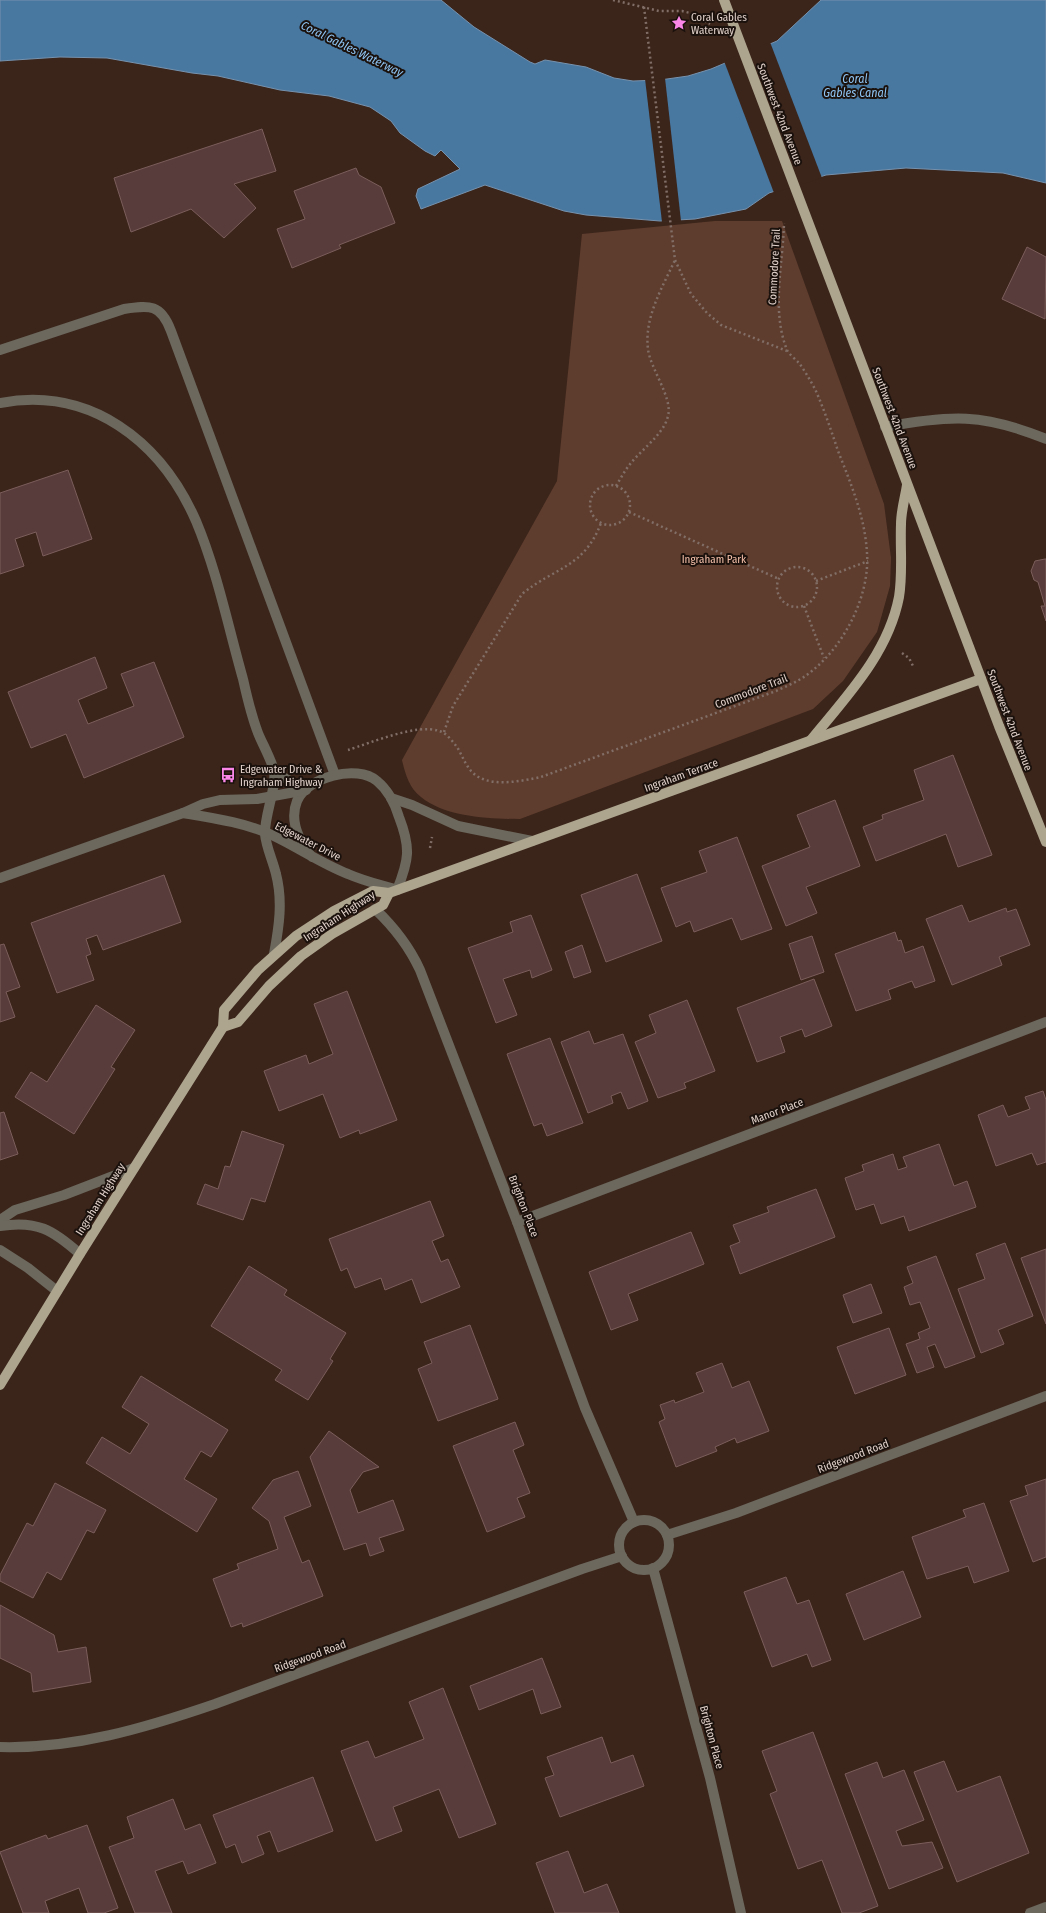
<svg xmlns="http://www.w3.org/2000/svg" width="1046" height="1913" viewBox="0 0 1046 1913" font-family="'Fira Sans Condensed',sans-serif">
<rect width="100%" height="100%" fill="#3b251b"/>
<path fill="#5f3d2e" d="M 715,221 L 782,221 L 884,504 L 891,558 L 890,586 L 877,632 L 843,681 L 813,709 L 520,819 C 490,819 445,817 421,797 C 409,788 405,773 402,760 L 557,481 L 582,234 Z"/>
<path fill="#4877a0" stroke="#7692ad" d="M 0,0 L 441,0 L 474,27 L 530,62 L 535,64 L 545,60 L 551,61 L 586,67 L 614,78 L 633,81 L 660,80 L 688,76 L 711,69 L 777,41 L 821,0 L 1046,0 L 1046,183 L 1003,173 L 906,168 L 826,175 L 769,193 L 746,209 L 695,219 L 660,221 L 586,215 L 564,211 L 485,185 L 421,209 L 416,196 L 418,189 L 460,169 L 441,150 L 435,156 L 425,151 L 400,133 L 391,121 L 370,107 L 329,96 L 280,90 L 218,76 L 192,73 L 107,58 L 60,57 L 0,61 Z"/>
<g fill="#3b251b">
<path d="M 770,42 L 822,178 L 774,193 L 724,61 Z"/>
<path d="M 665,78 L 681,221 L 662,222 L 645,79 Z"/>
</g>
<g fill="#583c3b" stroke="#7b5e5b">
<path d="M 262,129 L 276,171 L 234,184 L 256,208 L 224,238 L 191,209 L 131,232 L 114,178 Z"/>
<path d="M 356,168 L 359,175 L 381,187 L 395,223 L 339,245 L 341,248 L 292,268 L 277,229 L 305,219 L 294,191 Z"/>
<path d="M 1027,247 L 1046,257 L 1045,319 L 1002,299 Z"/>
<path d="M 68,470 L 92,539 L 43,556 L 36,532 L 15,539 L 24,566 L 0,574 L 0,493 Z"/>
<path d="M 1045,559 L 1046,559 L 1046,621 L 1041,606 L 1045,606 L 1038,582 L 1034,580 L 1031,571 L 1035,561 Z"/>
<path d="M 95,657 L 107,688 L 78,700 L 88,724 L 134,706 L 121,674 L 154,662 L 184,737 L 84,778 L 66,734 L 31,748 L 8,692 Z"/>
<path d="M 953,755 L 992,855 L 958,867 L 946,834 L 876,861 L 863,827 L 883,819 L 882,815 L 924,800 L 914,770 Z"/>
<path d="M 835,800 L 860,866 L 806,887 L 817,913 L 786,926 L 762,866 L 810,847 L 797,815 Z"/>
<path d="M 737,837 L 772,929 L 741,940 L 732,918 L 694,932 L 690,921 L 676,927 L 661,888 L 707,872 L 699,851 Z"/>
<path d="M 637,874 L 662,941 L 606,962 L 581,895 Z"/>
<path d="M 164,875 L 181,922 L 103,950 L 97,935 L 86,939 L 91,954 L 86,956 L 94,980 L 57,993 L 31,923 Z"/>
<path d="M 962,905 L 969,922 L 1006,908 L 1007,912 L 1016,909 L 1030,945 L 999,957 L 1002,965 L 952,985 L 926,919 Z"/>
<path d="M 531,915 L 552,970 L 532,978 L 530,970 L 503,979 L 517,1015 L 496,1023 L 468,948 L 513,932 L 510,922 Z"/>
<path d="M 895,932 L 898,941 L 901,940 L 905,953 L 923,946 L 935,981 L 915,988 L 912,981 L 888,990 L 891,999 L 856,1011 L 835,954 Z"/>
<path d="M 812,936 L 824,972 L 801,980 L 789,944 Z"/>
<path d="M 4,944 L 20,987 L 6,992 L 15,1017 L 0,1022 L 0,945 Z"/>
<path d="M 582,945 L 591,972 L 574,978 L 565,952 Z"/>
<path d="M 814,979 L 832,1026 L 805,1037 L 802,1029 L 780,1037 L 785,1052 L 757,1062 L 737,1008 Z"/>
<path d="M 347,991 L 397,1120 L 360,1134 L 359,1130 L 340,1138 L 323,1094 L 279,1111 L 264,1071 L 306,1055 L 309,1064 L 333,1054 L 314,1004 Z"/>
<path d="M 687,1000 L 715,1071 L 684,1083 L 686,1088 L 658,1098 L 635,1042 L 656,1033 L 649,1015 Z"/>
<path d="M 96,1005 L 135,1030 L 111,1067 L 115,1069 L 74,1134 L 15,1097 L 31,1072 L 47,1082 Z"/>
<path d="M 589,1031 L 594,1044 L 623,1034 L 648,1101 L 628,1109 L 621,1092 L 611,1096 L 613,1103 L 588,1113 L 561,1042 Z"/>
<path d="M 550,1038 L 583,1123 L 547,1136 L 542,1123 L 534,1126 L 507,1054 Z"/>
<path d="M 1043,1091 L 1046,1100 L 1046,1162 L 1037,1165 L 1032,1153 L 996,1166 L 978,1115 L 1003,1105 L 1008,1117 L 1030,1109 L 1025,1097 Z"/>
<path d="M 4,1112 L 18,1154 L 0,1160 L 0,1113 Z"/>
<path d="M 242,1131 L 284,1145 L 265,1202 L 251,1198 L 243,1220 L 197,1204 L 205,1184 L 218,1189 L 225,1166 L 230,1167 Z"/>
<path d="M 939,1144 L 954,1186 L 967,1181 L 976,1207 L 909,1231 L 904,1216 L 881,1224 L 874,1204 L 856,1210 L 845,1178 L 864,1171 L 862,1165 L 893,1154 L 898,1170 L 907,1167 L 903,1157 Z"/>
<path d="M 816,1189 L 835,1237 L 740,1274 L 730,1246 L 740,1242 L 733,1225 L 769,1212 L 767,1207 Z"/>
<path d="M 430,1201 L 444,1236 L 432,1241 L 441,1262 L 448,1259 L 460,1287 L 421,1303 L 412,1279 L 385,1290 L 381,1278 L 355,1288 L 347,1268 L 341,1271 L 329,1239 Z"/>
<path d="M 691,1232 L 704,1264 L 628,1294 L 638,1320 L 611,1330 L 589,1272 Z"/>
<path d="M 1005,1243 L 1033,1316 L 998,1330 L 1004,1344 L 981,1353 L 958,1289 L 985,1279 L 976,1254 Z"/>
<path d="M 1046,1249 L 1046,1324 L 1021,1258 Z"/>
<path d="M 936,1256 L 975,1357 L 945,1368 L 935,1344 L 927,1347 L 934,1367 L 917,1373 L 906,1344 L 920,1339 L 918,1333 L 930,1328 L 920,1302 L 910,1305 L 904,1287 L 913,1283 L 907,1267 Z"/>
<path d="M 249,1266 L 287,1290 L 284,1295 L 346,1333 L 330,1359 L 333,1361 L 308,1400 L 275,1380 L 282,1370 L 211,1326 Z"/>
<path d="M 871,1284 L 882,1313 L 853,1323 L 843,1295 Z"/>
<path d="M 470,1325 L 498,1399 L 438,1421 L 418,1369 L 432,1363 L 424,1342 Z"/>
<path d="M 889,1328 L 906,1375 L 855,1394 L 837,1347 Z"/>
<path d="M 722,1363 L 732,1388 L 749,1381 L 769,1431 L 737,1443 L 735,1438 L 715,1447 L 717,1451 L 676,1467 L 659,1422 L 665,1419 L 660,1405 L 674,1400 L 675,1403 L 704,1392 L 696,1373 Z"/>
<path d="M 141,1376 L 228,1430 L 211,1457 L 201,1451 L 184,1479 L 217,1499 L 197,1532 L 86,1463 L 102,1437 L 130,1454 L 149,1424 L 122,1407 Z"/>
<path d="M 515,1422 L 524,1445 L 513,1450 L 530,1493 L 517,1498 L 525,1517 L 487,1532 L 453,1446 Z"/>
<path d="M 329,1431 L 379,1467 L 363,1472 L 350,1490 L 358,1513 L 393,1500 L 404,1530 L 379,1538 L 384,1551 L 370,1556 L 366,1543 L 344,1550 L 310,1457 Z"/>
<path d="M 298,1471 L 311,1506 L 284,1517 L 302,1563 L 309,1560 L 323,1596 L 243,1627 L 242,1623 L 231,1627 L 213,1579 L 239,1569 L 237,1564 L 278,1549 L 269,1521 L 252,1508 L 273,1480 Z"/>
<path d="M 1046,1479 L 1046,1557 L 1033,1562 L 1010,1501 L 1028,1495 L 1025,1486 Z"/>
<path d="M 55,1483 L 106,1510 L 94,1533 L 87,1530 L 61,1580 L 47,1572 L 33,1598 L 0,1581 L 0,1575 L 27,1523 L 33,1526 Z"/>
<path d="M 984,1503 L 1009,1571 L 974,1583 L 968,1566 L 927,1579 L 912,1537 L 966,1517 L 963,1510 Z"/>
<path d="M 903,1571 L 921,1617 L 864,1640 L 846,1594 Z"/>
<path d="M 786,1577 L 797,1604 L 809,1600 L 831,1660 L 812,1667 L 807,1654 L 772,1667 L 744,1592 Z"/>
<path d="M 0,1605 L 54,1635 L 58,1652 L 86,1647 L 91,1682 L 33,1692 L 31,1673 L 0,1658 Z"/>
<path d="M 542,1658 L 561,1707 L 541,1714 L 533,1689 L 479,1710 L 470,1686 Z"/>
<path d="M 443,1688 L 496,1824 L 459,1838 L 439,1789 L 393,1807 L 402,1831 L 376,1841 L 341,1751 L 368,1741 L 375,1758 L 424,1739 L 409,1702 Z"/>
<path d="M 813,1732 L 878,1906 L 859,1913 L 842,1913 L 822,1860 L 798,1869 L 770,1794 L 777,1791 L 762,1751 Z"/>
<path d="M 602,1737 L 611,1763 L 633,1755 L 644,1786 L 560,1817 L 545,1778 L 554,1775 L 547,1757 Z"/>
<path d="M 944,1761 L 957,1792 L 1000,1776 L 1029,1853 L 957,1882 L 914,1772 Z"/>
<path d="M 877,1762 L 883,1778 L 904,1770 L 924,1820 L 896,1831 L 902,1846 L 932,1842 L 943,1868 L 889,1889 L 845,1774 Z"/>
<path d="M 313,1777 L 333,1831 L 278,1852 L 270,1831 L 257,1836 L 264,1854 L 242,1863 L 235,1844 L 226,1848 L 213,1815 Z"/>
<path d="M 173,1799 L 185,1830 L 200,1824 L 216,1863 L 188,1874 L 183,1861 L 155,1871 L 172,1913 L 135,1913 L 109,1847 L 134,1838 L 127,1817 Z"/>
<path d="M 87,1825 L 118,1908 L 104,1913 L 88,1913 L 79,1888 L 45,1901 L 49,1913 L 23,1913 L 0,1852 L 46,1835 L 48,1839 Z"/>
<path d="M 568,1851 L 584,1893 L 607,1884 L 619,1913 L 555,1913 L 536,1863 Z"/>
</g>
<g fill="none" stroke-linecap="round" stroke-linejoin="round">
<g stroke="#816e66" stroke-width="2.5" stroke-dasharray="2 3" stroke-linecap="butt">
<path d="M 613,0 L 659,11 L 682,11 L 690,13 L 710,24"/>
<path d="M 644,7 L 675,260 L 691,294 L 707,313 L 721,325 L 787,351"/>
<circle cx="610" cy="505" r="20"/>
<path d="M 616,486 C 621,478 625,470 631,463 C 642,449 664,434 668,416 C 673,398 650,368 648,349 C 644,318 662,288 675,260"/>
<path d="M 629,512 L 779,579"/>
<circle cx="797" cy="587" r="20"/>
<path d="M 816,581 L 868,561"/>
<path d="M 804,606 L 824,658"/>
<path d="M 902,653 L 909,658 L 914,668"/>
<path d="M 444,732 L 453,706 L 522,594 C 555,567 584,568 601,523"/>
<path d="M 348,750 C 370,743 418,723 439,731 C 447,733 452,741 457,747 C 462,755 465,764 471,771 C 487,789 521,781 541,777 L 776,691 C 789,685 802,680 813,670 C 845,644 870,595 867,553 C 865,517 851,484 838,451 C 831,430 824,409 815,389 C 810,380 805,371 799,363 C 795,359 789,354 787,350 C 771,310 783,264 784,223"/>
<path d="M 430,848 L 432,837"/>
</g>
<g stroke="#6c685d" stroke-width="10">
<path d="M 0,350 L 124,309 C 150,305 161,304 171,331 L 335,775"/>
<path d="M 0,403 C 90,386 161,441 196,521 C 217,571 228,626 243,679 C 247,697 251,715 258,733 C 262,743 272,761 274,771 C 277,786 264,817 265,834 C 266,847 273,861 276,874 C 283,901 279,927 274,954"/>
<path d="M 885,427 C 950,415 983,413 1046,439"/>
<path d="M 274,772 L 306,790"/>
<path d="M 391,798 L 412,805 L 458,826 L 532,841"/>
<path d="M 183,813 C 213,818 247,823 274,836 C 299,848 322,864 348,874 C 364,881 381,885 397,890 C 409,860 411,848 399,817 C 395,804 388,790 377,781 C 357,764 307,777 297,801 C 289,821 300,842 312,857"/>
<path d="M 0,878 L 183,813 L 203,804 L 220,800 L 257,799 L 306,790"/>
<path d="M 375,909 C 394,927 409,946 420,970 L 517,1222 L 585,1408 L 634,1522"/>
<path d="M 0,1220 L 15,1210 L 64,1195 L 134,1168"/>
<path d="M 517,1222 L 1046,1022"/>
<path d="M 0,1226 C 37,1220 53,1230 80,1254"/>
<path d="M 0,1250 L 28,1268 L 57,1291"/>
<circle cx="644" cy="1545" r="25"/>
<path d="M 667,1535 L 736,1513 L 1046,1396"/>
<path d="M 653,1568 L 710,1778 L 741,1913"/>
<path d="M 0,1747 C 75,1749 145,1728 215,1704 L 582,1569 L 622,1556"/>
<path d="M 1030,1913 L 1046,1907"/>
</g>
<g stroke="#ada58e" stroke-width="10">
<path d="M 724,0 L 999,726 L 1046,842"/>
<path d="M 811,740 C 846,697 888,654 899,597 C 903,573 900,549 901,524 C 901,511 905,498 907,485"/>
<path d="M 389,893 L 981,679"/>
<path d="M 223,1027 L 238,1022 L 269,986 L 301,956 L 332,934 L 383,905 L 389,893"/>
<path d="M 0,1385 L 80,1254 L 223,1027 L 224,1010 L 258,970 L 296,936 L 334,911 L 373,891 L 389,893"/>
</g>
</g>
<defs>
<g id="sight-bare" transform="scale(1.2)"><path d="M0-6L1.8-2.2L6-1.7L2.9 1.2L3.7 5.4L0 3.3L-3.7 5.4L-2.9 1.2L-6-1.7L-1.8-2.2Z" fill="#fa87e7" stroke="#1b110c" stroke-width="2.5" paint-order="stroke"/></g>
<g id="bus-bare" transform="scale(1.2)"><path d="M-5-6H5V4H4V6H2V4H-2V6H-4V4H-5ZM-3.5-4V0h7V-4ZM-3.5 1.2v1.5H-2V1.2ZM2 1.2v1.5H3.5V1.2Z" fill="#fa87e7" stroke="#1b110c" stroke-width="2.5" paint-order="stroke"/></g>
</defs>
<g fill-rule="evenodd">
<use href="#sight-bare" x="679" y="23"/>
<use href="#bus-bare" x="228" y="775"/>
</g>
<g text-anchor="middle" stroke-width="4" stroke-linejoin="round" paint-order="stroke">
<g font-size="11" fill="#e1d1cb" stroke="#1b110c" text-anchor="start">
<text x="691" y="21">Coral Gables<tspan x="691" dy="13">Waterway</tspan></text>
<text x="240" y="773">Edgewater Drive &amp;<tspan x="240" dy="13">Ingraham Highway</tspan></text>
</g>
<g font-size="11" fill="#e1d1cb" stroke="#1b110c">
<text transform="translate(780 114) rotate(69)" y="4">Southwest 42nd Avenue</text>
<text transform="translate(774 267) rotate(-87)" y="4">Commodore Trail</text>
<text transform="translate(895 418) rotate(69)" y="4">Southwest 42nd Avenue</text>
<text transform="translate(751 691) rotate(-21)" y="4">Commodore Trail</text>
<text transform="translate(1010 720) rotate(69)" y="4">Southwest 42nd Avenue</text>
<text transform="translate(681 775) rotate(-20)" y="4">Ingraham Terrace</text>
<text transform="translate(308 841) rotate(27)" y="4">Edgewater Drive</text>
<text transform="translate(339 916) rotate(-33)" y="4">Ingraham Highway</text>
<text transform="translate(777 1111) rotate(-21)" y="4">Manor Place</text>
<text transform="translate(100 1199) rotate(-58)" y="4">Ingraham Highway</text>
<text transform="translate(524 1206) rotate(69)" y="4">Brighton Place</text>
<text transform="translate(853 1456) rotate(-21)" y="4">Ridgewood Road</text>
<text transform="translate(310 1656) rotate(-20)" y="4">Ridgewood Road</text>
<text transform="translate(712 1737) rotate(75)" y="4">Brighton Place</text>
</g>
<g font-size="11" fill="#f4c0aa" stroke="#1b110c">
<text x="714" y="563">Ingraham Park</text>
</g>
<g font-size="12" font-style="italic" fill="#8ec5f5" stroke="#1b110c">
<text transform="translate(352 49) rotate(26)" y="4">Coral Gables Waterway</text>
<text x="855" y="83">Coral<tspan x="855" dy="14">Gables Canal</tspan></text>
</g>
</g>
</svg>
